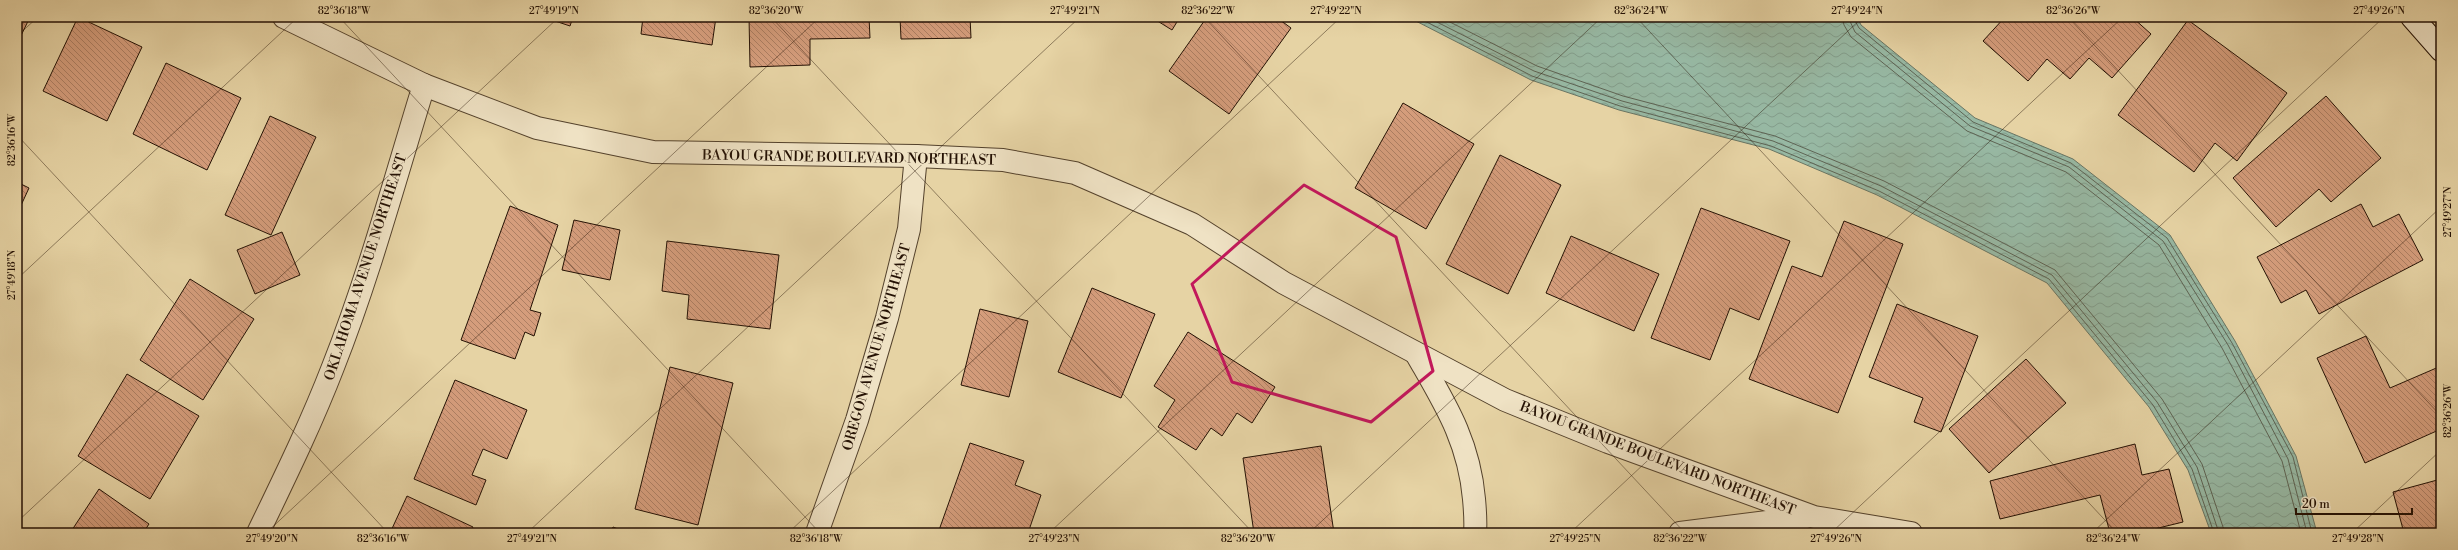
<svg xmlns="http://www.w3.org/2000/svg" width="2458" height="550" viewBox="0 0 2458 550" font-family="'Libre Bodoni',serif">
<defs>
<pattern id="water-waves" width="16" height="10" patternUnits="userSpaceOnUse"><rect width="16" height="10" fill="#97b8a3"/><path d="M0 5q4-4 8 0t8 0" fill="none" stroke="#829d8b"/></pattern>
<pattern id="building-back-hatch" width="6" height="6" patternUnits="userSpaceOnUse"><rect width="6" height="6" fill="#d59d7c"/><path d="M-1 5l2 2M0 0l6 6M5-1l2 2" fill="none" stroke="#ad7f63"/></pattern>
</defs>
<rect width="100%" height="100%" fill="#e6d3a4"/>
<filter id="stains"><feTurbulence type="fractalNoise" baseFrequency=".005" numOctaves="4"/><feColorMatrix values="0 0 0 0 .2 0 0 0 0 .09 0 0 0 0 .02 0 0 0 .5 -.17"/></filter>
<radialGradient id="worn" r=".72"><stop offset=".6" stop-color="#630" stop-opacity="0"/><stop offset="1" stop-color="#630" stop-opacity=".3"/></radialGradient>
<path fill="url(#water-waves)" stroke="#697563" d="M 1408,17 L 1857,17 L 1861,25 L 1975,118 L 2073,159 L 2170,235 L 2235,341 L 2296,456 L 2317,533 L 2211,533 L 2188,470 L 2149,407 L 2047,283 L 1877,195 L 1769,149 L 1619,110 L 1531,80 Z"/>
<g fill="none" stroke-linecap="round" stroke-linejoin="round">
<g stroke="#5e6454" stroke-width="1">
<path d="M 1417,17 L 1532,76 L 1620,106 L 1771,146 L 1879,191 L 2049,279 L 2153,405 L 2192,469 L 2214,533"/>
<path d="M 1427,17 L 1534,71 L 1622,101 L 1773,141 L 1881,186 L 2052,275 L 2157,402 L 2197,467 L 2219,533"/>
<path d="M 1440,17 L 1537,66 L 1623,96 L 1775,136 L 1884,181 L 2055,270 L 2162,399 L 2202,464 L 2225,533"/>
<path d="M 1842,17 L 1844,25 L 1851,37 L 1967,131 L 2066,172 L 2159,245 L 2222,348 L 2282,461 L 2301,533"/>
<path d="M 1848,17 L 1855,32 L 1970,126 L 2069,167 L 2163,241 L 2228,345 L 2288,459 L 2307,533"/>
<path d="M 1853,17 L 1859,28 L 1973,122 L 2071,163 L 2167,238 L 2232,343 L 2293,457 L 2312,533"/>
</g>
</g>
<g fill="url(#building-back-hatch)" stroke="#241104">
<path d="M 17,17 L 30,17 L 17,44 Z"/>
<path d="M 78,17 L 142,47 L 107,121 L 43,91 Z"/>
<path d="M 543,17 L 573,17 L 570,26 Z"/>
<path d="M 643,17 L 716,17 L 712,45 L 641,34 Z"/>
<path d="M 749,17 L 869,17 L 870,38 L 810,39 L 810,65 L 750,67 Z"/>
<path d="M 900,17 L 970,17 L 971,38 L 901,39 Z"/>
<path d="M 1151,17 L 1180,17 L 1172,30 Z"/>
<path d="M 1207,17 L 1276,17 L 1291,28 L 1229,114 L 1169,71 Z"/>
<path d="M 2005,17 L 2132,17 L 2151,34 L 2112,78 L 2089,58 L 2070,79 L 2047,59 L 2028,81 L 1983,41 Z"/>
<path d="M 2188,20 L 2287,93 L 2237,161 L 2215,143 L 2194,172 L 2118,115 Z"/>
<path d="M 166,63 L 241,98 L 207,170 L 133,134 Z"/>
<path d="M 2326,96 L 2381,158 L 2331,202 L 2319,189 L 2276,227 L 2233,178 Z"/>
<path d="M 1403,103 L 1474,144 L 1426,229 L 1355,188 Z"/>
<path d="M 270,116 L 316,137 L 271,235 L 225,215 Z"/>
<path d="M 1500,155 L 1561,185 L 1508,294 L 1446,264 Z"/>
<path d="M 17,182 L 29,188 L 17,214 Z"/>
<path d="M 2361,204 L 2373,227 L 2399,214 L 2423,260 L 2319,314 L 2306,290 L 2281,303 L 2257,257 Z"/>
<path d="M 510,206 L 558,225 L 530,310 L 541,313 L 534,336 L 525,332 L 515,359 L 461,340 Z"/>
<path d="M 1701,208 L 1790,241 L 1759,320 L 1730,308 L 1710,360 L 1651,338 Z"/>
<path d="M 574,220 L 620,230 L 610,280 L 562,270 Z"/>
<path d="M 1844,221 L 1903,244 L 1838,413 L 1749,379 L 1792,266 L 1822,277 Z"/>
<path d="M 282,232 L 300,275 L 255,294 L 237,250 Z"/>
<path d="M 1571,236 L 1659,274 L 1634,331 L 1546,293 Z"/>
<path d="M 667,241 L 779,255 L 770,329 L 687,319 L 689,295 L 662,291 Z"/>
<path d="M 190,279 L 254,319 L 203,400 L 140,360 Z"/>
<path d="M 1092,288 L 1155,314 L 1121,398 L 1058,372 Z"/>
<path d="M 1897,304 L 1978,336 L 1941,432 L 1914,422 L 1923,398 L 1869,377 Z"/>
<path d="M 980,309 L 1028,321 L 1009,397 L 961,385 Z"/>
<path d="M 1188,332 L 1275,387 L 1252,423 L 1237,413 L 1222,436 L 1211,428 L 1196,450 L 1158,427 L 1175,400 L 1154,386 Z"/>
<path d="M 2366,336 L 2390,388 L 2441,366 L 2441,429 L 2365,463 L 2317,358 Z"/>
<path d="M 2026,359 L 2066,403 L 1989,473 L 1949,429 Z"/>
<path d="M 670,367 L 733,383 L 698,525 L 635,509 Z"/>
<path d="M 127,374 L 199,416 L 150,499 L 78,456 Z"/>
<path d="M 455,380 L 527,410 L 507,459 L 483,449 L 472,475 L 486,480 L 476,505 L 414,479 Z"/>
<path d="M 970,443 L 1024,461 L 1015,485 L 1041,495 L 1028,533 L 938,533 Z"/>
<path d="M 2135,444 L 2142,475 L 2169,469 L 2183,522 L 2138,533 L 2110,533 L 2100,495 L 2000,519 L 1990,481 Z"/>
<path d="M 1321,446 L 1334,533 L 1254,533 L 1243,458 Z"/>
<path d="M 2441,479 L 2441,533 L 2404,533 L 2393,492 Z"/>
<path d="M 99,489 L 149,524 L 143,533 L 70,533 Z"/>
<path d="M 407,496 L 473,527 L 470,533 L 390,533 Z"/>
<path d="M 613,527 L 628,533 L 610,533 Z"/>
</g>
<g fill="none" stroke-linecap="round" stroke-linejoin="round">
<g stroke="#54422c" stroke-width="24">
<g id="street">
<path d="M 284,17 L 424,85 L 537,128 L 653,152 L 916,156 L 1003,160 L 1075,173 L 1192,224 L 1284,283 L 1505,400 L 1608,442 L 1814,517 L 1911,533"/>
<path d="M 1417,355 C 1445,404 1469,441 1474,499 C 1475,510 1476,522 1475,533"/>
<path d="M 258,533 C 284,479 311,424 333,367 C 369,276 395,179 424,85"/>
<path d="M 817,533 L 857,420 L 887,318 L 909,229 L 916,156"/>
<path d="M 1680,533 L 1806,517"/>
</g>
</g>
<g stroke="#241104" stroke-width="24">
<path id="secondary" d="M 2412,17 L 2441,50"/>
</g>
<use href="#street" stroke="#efe2c4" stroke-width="22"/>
<use href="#secondary" stroke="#efe2c4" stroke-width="22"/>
</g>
<path fill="none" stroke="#c2185b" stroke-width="3" stroke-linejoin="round" d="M 1304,185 L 1396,237 L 1433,371 L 1371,422 L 1232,382 L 1192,284 Z"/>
<path fill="none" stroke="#241104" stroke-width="1" stroke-opacity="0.45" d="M 339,17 L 820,533M 771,17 L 1253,533M 1204,17 L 1685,533M 1636,17 L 2117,533M 2068,17 L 2441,416M 17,36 L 38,17M 17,135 L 388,533M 17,279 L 298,17M 17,522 L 559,17M 266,533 L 820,17M 527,533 L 1080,17M 788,533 L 1341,17M 1049,533 L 1602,17M 1309,533 L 1863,17M 1570,533 L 2123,17M 1831,533 L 2384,17M 2092,533 L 2441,207M 2352,533 L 2441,450"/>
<g text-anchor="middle" stroke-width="3" stroke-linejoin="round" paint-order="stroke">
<g font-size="14" fill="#241104" stroke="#efe2c4">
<text transform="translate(849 157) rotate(1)" y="5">BAYOU GRANDE BOULEVARD NORTHEAST</text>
<text transform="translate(365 267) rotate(-72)" y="5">OKLAHOMA AVENUE NORTHEAST</text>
<text transform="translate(876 347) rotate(-74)" y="5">OREGON AVENUE NORTHEAST</text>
<text transform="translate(1658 458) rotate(21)" y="5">BAYOU GRANDE BOULEVARD NORTHEAST</text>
</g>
</g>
<rect width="2458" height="550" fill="none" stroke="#e6d3a4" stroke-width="44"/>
<path d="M2296 508v6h116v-6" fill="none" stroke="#241104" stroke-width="2"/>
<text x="2302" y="508" font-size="12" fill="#241104" stroke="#efe2c4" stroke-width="3" paint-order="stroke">20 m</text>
<rect x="22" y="22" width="2414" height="506" fill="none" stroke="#241104" stroke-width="1.5"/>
<g font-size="10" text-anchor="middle" fill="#241104">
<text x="344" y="14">82°36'18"W</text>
<text x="554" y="14">27°49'19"N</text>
<text x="776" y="14">82°36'20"W</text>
<text x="1075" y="14">27°49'21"N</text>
<text x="1208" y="14">82°36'22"W</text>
<text x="1336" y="14">27°49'22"N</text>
<text x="1641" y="14">82°36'24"W</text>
<text x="1857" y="14">27°49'24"N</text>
<text x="2073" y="14">82°36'26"W</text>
<text x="2379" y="14">27°49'26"N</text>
<text transform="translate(11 140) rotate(-90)" y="4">82°36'16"W</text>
<text transform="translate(2447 212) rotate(-90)" y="4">27°49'27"N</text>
<text transform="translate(11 275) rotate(-90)" y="4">27°49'18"N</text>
<text transform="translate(2447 411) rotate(-90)" y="4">82°36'26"W</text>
<text x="272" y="542">27°49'20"N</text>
<text x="383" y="542">82°36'16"W</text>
<text x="532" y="542">27°49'21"N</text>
<text x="816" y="542">82°36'18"W</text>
<text x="1054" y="542">27°49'23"N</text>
<text x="1248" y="542">82°36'20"W</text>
<text x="1575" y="542">27°49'25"N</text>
<text x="1680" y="542">82°36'22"W</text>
<text x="1836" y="542">27°49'26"N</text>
<text x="2113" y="542">82°36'24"W</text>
<text x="2358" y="542">27°49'28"N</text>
</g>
<rect width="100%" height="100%" filter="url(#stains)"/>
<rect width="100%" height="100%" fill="url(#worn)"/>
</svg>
